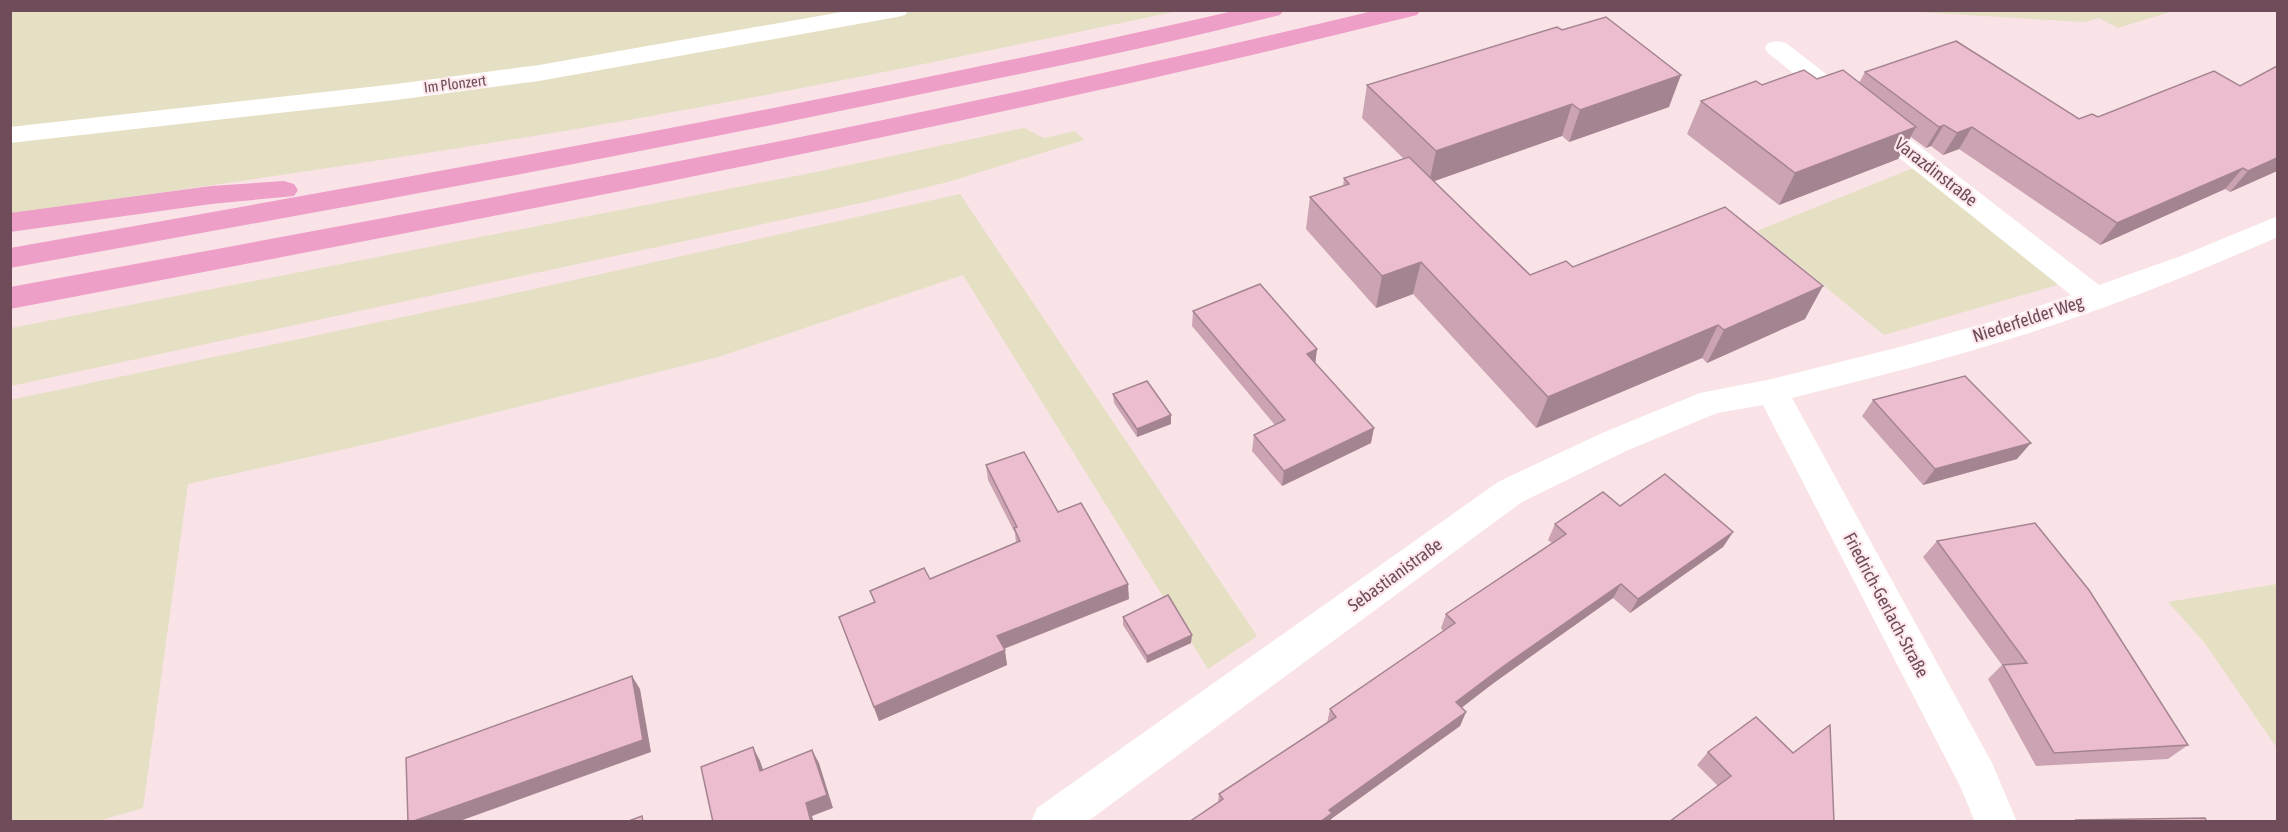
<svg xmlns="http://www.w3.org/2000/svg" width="2288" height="832" viewBox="0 0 2288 832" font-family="'Asap Condensed',sans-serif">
<rect width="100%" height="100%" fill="#f9e3e7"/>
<g fill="#e5dfc3">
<path d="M 10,11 L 1178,11 C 993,50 808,89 623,121 C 419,156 215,185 11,214 Z"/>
<path d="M 1900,11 L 2173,11 L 2118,28 L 2099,18 L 2084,22 Z"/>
<path d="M 1024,128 L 1044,138 L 1075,131 L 1084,140 L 948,182 L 861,203 L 11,386 L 11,328 L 816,172 Z"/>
<path d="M 1913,168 L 2057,281 L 2057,285 L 1884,335 L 1757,231 Z"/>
<path d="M 960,194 L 1257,636 L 1208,669 L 963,275 L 718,357 L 385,440 L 188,484 L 143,808 L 98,821 L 11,821 L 10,400 L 502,296 Z"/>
<path d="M 2277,584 L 2278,584 L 2277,748 L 2204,642 L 2168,602 Z"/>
</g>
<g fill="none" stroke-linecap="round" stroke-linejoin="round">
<g fill="#fff" fill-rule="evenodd">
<path d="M 853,10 L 909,10 L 905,15 L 897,17 L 539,81 L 396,100 L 10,143 L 10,127 L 396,84 L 539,65 Z"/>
<path d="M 1777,41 L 1786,43 L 2099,285 L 2181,256 L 2278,216 L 2278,237 C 2195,273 2111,307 2026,334 C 1949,359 1870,378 1792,398 L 1992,763 L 2017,822 L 1975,822 L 1961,788 L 1763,405 L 1717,413 L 1626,451 L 1522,502 L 1087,822 L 1031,822 L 1037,808 L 1498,482 L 1602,433 L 1700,393 L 1772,379 L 1896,348 L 2008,317 L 2071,295 L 1768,53 L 1765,48 L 1768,43 Z"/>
</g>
<g fill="#ee9fc8" fill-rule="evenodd">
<path d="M 1238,10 L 1284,10 L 1280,15 C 1146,49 1010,76 874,104 C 587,164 299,215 10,268 L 10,248 C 421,175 831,103 1238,10 Z"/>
<path d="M 1377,10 L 1421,10 L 1417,15 C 952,131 481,219 10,309 L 10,287 C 468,203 925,119 1377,10 Z"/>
<path d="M 284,181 L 294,184 L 298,190 L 294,196 L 211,204 L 10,232 L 10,213 L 211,186 Z"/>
</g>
</g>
<g fill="#cba3b2">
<path d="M 2277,66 L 2277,171 L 2230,192 L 2225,189 L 2100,245 L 1959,149 L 1943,155 L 1931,146 L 1926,148 L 1911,137 L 1898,159 L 1779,205 L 1687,134 L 1701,101 L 1817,79 L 1859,83 L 1865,72 L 2079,119 L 2098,117 L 2240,86 Z"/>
<path d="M 1367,85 L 1669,107 L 1569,142 L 1562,136 L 1434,181 L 1530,275 L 1573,267 L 1805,319 L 1707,363 L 1702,358 L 1536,428 L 1413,294 L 1376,308 L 1306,229 L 1310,197 L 1343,186 L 1344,178 L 1404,159 L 1362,118 Z"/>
<path d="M 1193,311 L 1317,349 L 1315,363 L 1371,443 L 1282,486 L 1252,451 L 1254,435 L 1275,425 L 1192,326 Z"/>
<path d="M 1113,394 L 1171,424 L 1137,437 L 1114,403 Z"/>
<path d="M 1873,400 L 2017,459 L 1923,485 L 1862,416 Z"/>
<path d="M 986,465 L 1058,512 L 1129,599 L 1004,649 L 1007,665 L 879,721 L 844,631 L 874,602 L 870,591 L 930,579 L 1016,543 L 1015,533 L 988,480 Z"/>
<path d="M 1620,506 L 1733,532 L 1723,547 L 1630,613 L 1613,598 L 1495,682 L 1461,707 L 1466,712 L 1460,726 L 1331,819 L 1330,822 L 1189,822 L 1218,802 L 1219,794 L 1327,723 L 1330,709 L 1443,631 L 1441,628 L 1446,614 L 1552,543 L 1548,540 L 1555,524 Z"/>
<path d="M 1937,541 L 2188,745 L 2168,759 L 2036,766 L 1988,679 L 2002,665 L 1923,557 Z"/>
<path d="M 1123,617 L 1191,643 L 1147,663 L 1123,625 Z"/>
<path d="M 1708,752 L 1834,822 L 1718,786 L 1697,765 Z"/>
</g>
<g fill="#a58491">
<path d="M 1681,75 L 1669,107 L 1569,142 L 1580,110 Z"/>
<path d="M 1572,104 L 1562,136 L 1429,183 L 1436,151 Z"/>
<path d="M 1944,125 L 1931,146 L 1926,148 L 1939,127 Z"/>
<path d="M 1916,127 L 1898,159 L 1779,205 L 1795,173 Z"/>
<path d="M 1972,127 L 1959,149 L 1943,155 L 1957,133 Z"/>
<path d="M 2277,158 L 2277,171 L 2230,192 L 2248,171 Z"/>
<path d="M 2243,168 L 2225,189 L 2100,245 L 2117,223 Z"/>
<path d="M 1421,262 L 1413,294 L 1376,308 L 1382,276 Z"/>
<path d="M 1823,286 L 1805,319 L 1707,363 L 1724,330 Z"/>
<path d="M 1718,325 L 1702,358 L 1536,428 L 1548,397 Z"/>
<path d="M 1317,349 L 1315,365 L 1307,354 Z"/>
<path d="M 1171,415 L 1171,424 L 1137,437 L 1137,429 Z"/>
<path d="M 1374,428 L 1371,443 L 1282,486 L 1284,471 Z"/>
<path d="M 2031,443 L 2017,459 L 1923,485 L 1935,469 Z"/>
<path d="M 1733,532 L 1723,547 L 1630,613 L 1638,599 Z"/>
<path d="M 1128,584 L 1129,599 L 1000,650 L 997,636 Z"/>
<path d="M 1621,584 L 1613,598 L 1495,682 L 1451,716 L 1456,702 L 1501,668 Z"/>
<path d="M 1192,635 L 1191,643 L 1147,663 L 1147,656 Z"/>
<path d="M 1005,650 L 1007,665 L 879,721 L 874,707 Z"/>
<path d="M 632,676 L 640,689 L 651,752 L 457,822 L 411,822 Z"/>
<path d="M 1466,712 L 1460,726 L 1331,819 L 1330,822 L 1320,822 L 1329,810 Z"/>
<path d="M 753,747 L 760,761 L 768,784 L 760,771 Z"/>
<path d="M 812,750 L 819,763 L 833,808 L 812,816 L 814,822 L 811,822 L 806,803 Z"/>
</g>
<g fill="#ecbdcf" stroke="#a58491" stroke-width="1.5">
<path d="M 1606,17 L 1681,75 L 1580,110 L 1572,104 L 1436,151 L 1367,85 L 1557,27 L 1562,30 Z"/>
<path d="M 1956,41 L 2079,119 L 2092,114 L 2098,117 L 2214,71 L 2240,86 L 2277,66 L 2277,158 L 2248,171 L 2243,168 L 2117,223 L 1972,127 L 1957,133 L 1944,125 L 1939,127 L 1865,72 Z"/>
<path d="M 1804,70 L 1817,79 L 1843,70 L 1916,127 L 1795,173 L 1701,101 L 1756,81 L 1762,85 Z"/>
<path d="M 1409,157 L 1530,275 L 1566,261 L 1573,267 L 1725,207 L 1823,286 L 1724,330 L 1718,325 L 1548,397 L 1421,262 L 1382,276 L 1310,197 L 1349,184 L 1344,178 Z"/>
<path d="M 1260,284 L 1317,349 L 1307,354 L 1374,428 L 1284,471 L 1254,435 L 1285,420 L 1193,311 Z"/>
<path d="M 1965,376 L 2031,443 L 1935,469 L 1873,400 Z"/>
<path d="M 1147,381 L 1171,415 L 1137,429 L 1113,394 Z"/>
<path d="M 1024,452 L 1058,512 L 1081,503 L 1128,584 L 997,636 L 1005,650 L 874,707 L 839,617 L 875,602 L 870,591 L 924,568 L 930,579 L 1020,541 L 1014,528 L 1017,527 L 986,465 Z"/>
<path d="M 1665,474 L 1733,532 L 1638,599 L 1621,584 L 1501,668 L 1456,702 L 1466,712 L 1329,810 L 1332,813 L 1320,822 L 1189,822 L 1223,799 L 1219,794 L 1336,717 L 1330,709 L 1455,623 L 1446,614 L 1566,534 L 1555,524 L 1603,492 L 1620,506 Z"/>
<path d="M 2035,523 L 2089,590 L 2188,745 L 2054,753 L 2003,665 L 2027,663 L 1937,541 Z"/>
<path d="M 1168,595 L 1192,635 L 1147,656 L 1123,617 Z"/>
<path d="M 632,676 L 643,740 L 411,822 L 408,822 L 406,758 Z"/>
<path d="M 1756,717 L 1793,753 L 1830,725 L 1834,822 L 1669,822 L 1731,776 L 1708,752 Z"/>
<path d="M 753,747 L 760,771 L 812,750 L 827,795 L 806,803 L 811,822 L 713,822 L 701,767 Z"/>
<path d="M 642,816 L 643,822 L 626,822 Z"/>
<path d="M 2205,818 L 2207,822 L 2077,822 L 2076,820 Z"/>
</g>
<g text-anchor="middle" stroke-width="4.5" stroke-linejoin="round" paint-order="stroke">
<g font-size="15" fill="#6f4c5a" stroke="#fde8ec">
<text transform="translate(455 84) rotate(-7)" y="5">Im Plonzert</text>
</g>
<g font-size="18" fill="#6f4c5a" stroke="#fde8ec">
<text transform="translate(1936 172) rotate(38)" y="6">Varazdinstraße</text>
<text transform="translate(2028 319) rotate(-18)" y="6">Niederfelder Weg</text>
<text transform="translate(1395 575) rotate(-36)" y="6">Sebastianistraße</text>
<text transform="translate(1886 605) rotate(62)" y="6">Friedrich-Gerlach-Straße</text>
</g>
</g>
<rect width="2288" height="832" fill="none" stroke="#6f4c5a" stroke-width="24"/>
</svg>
